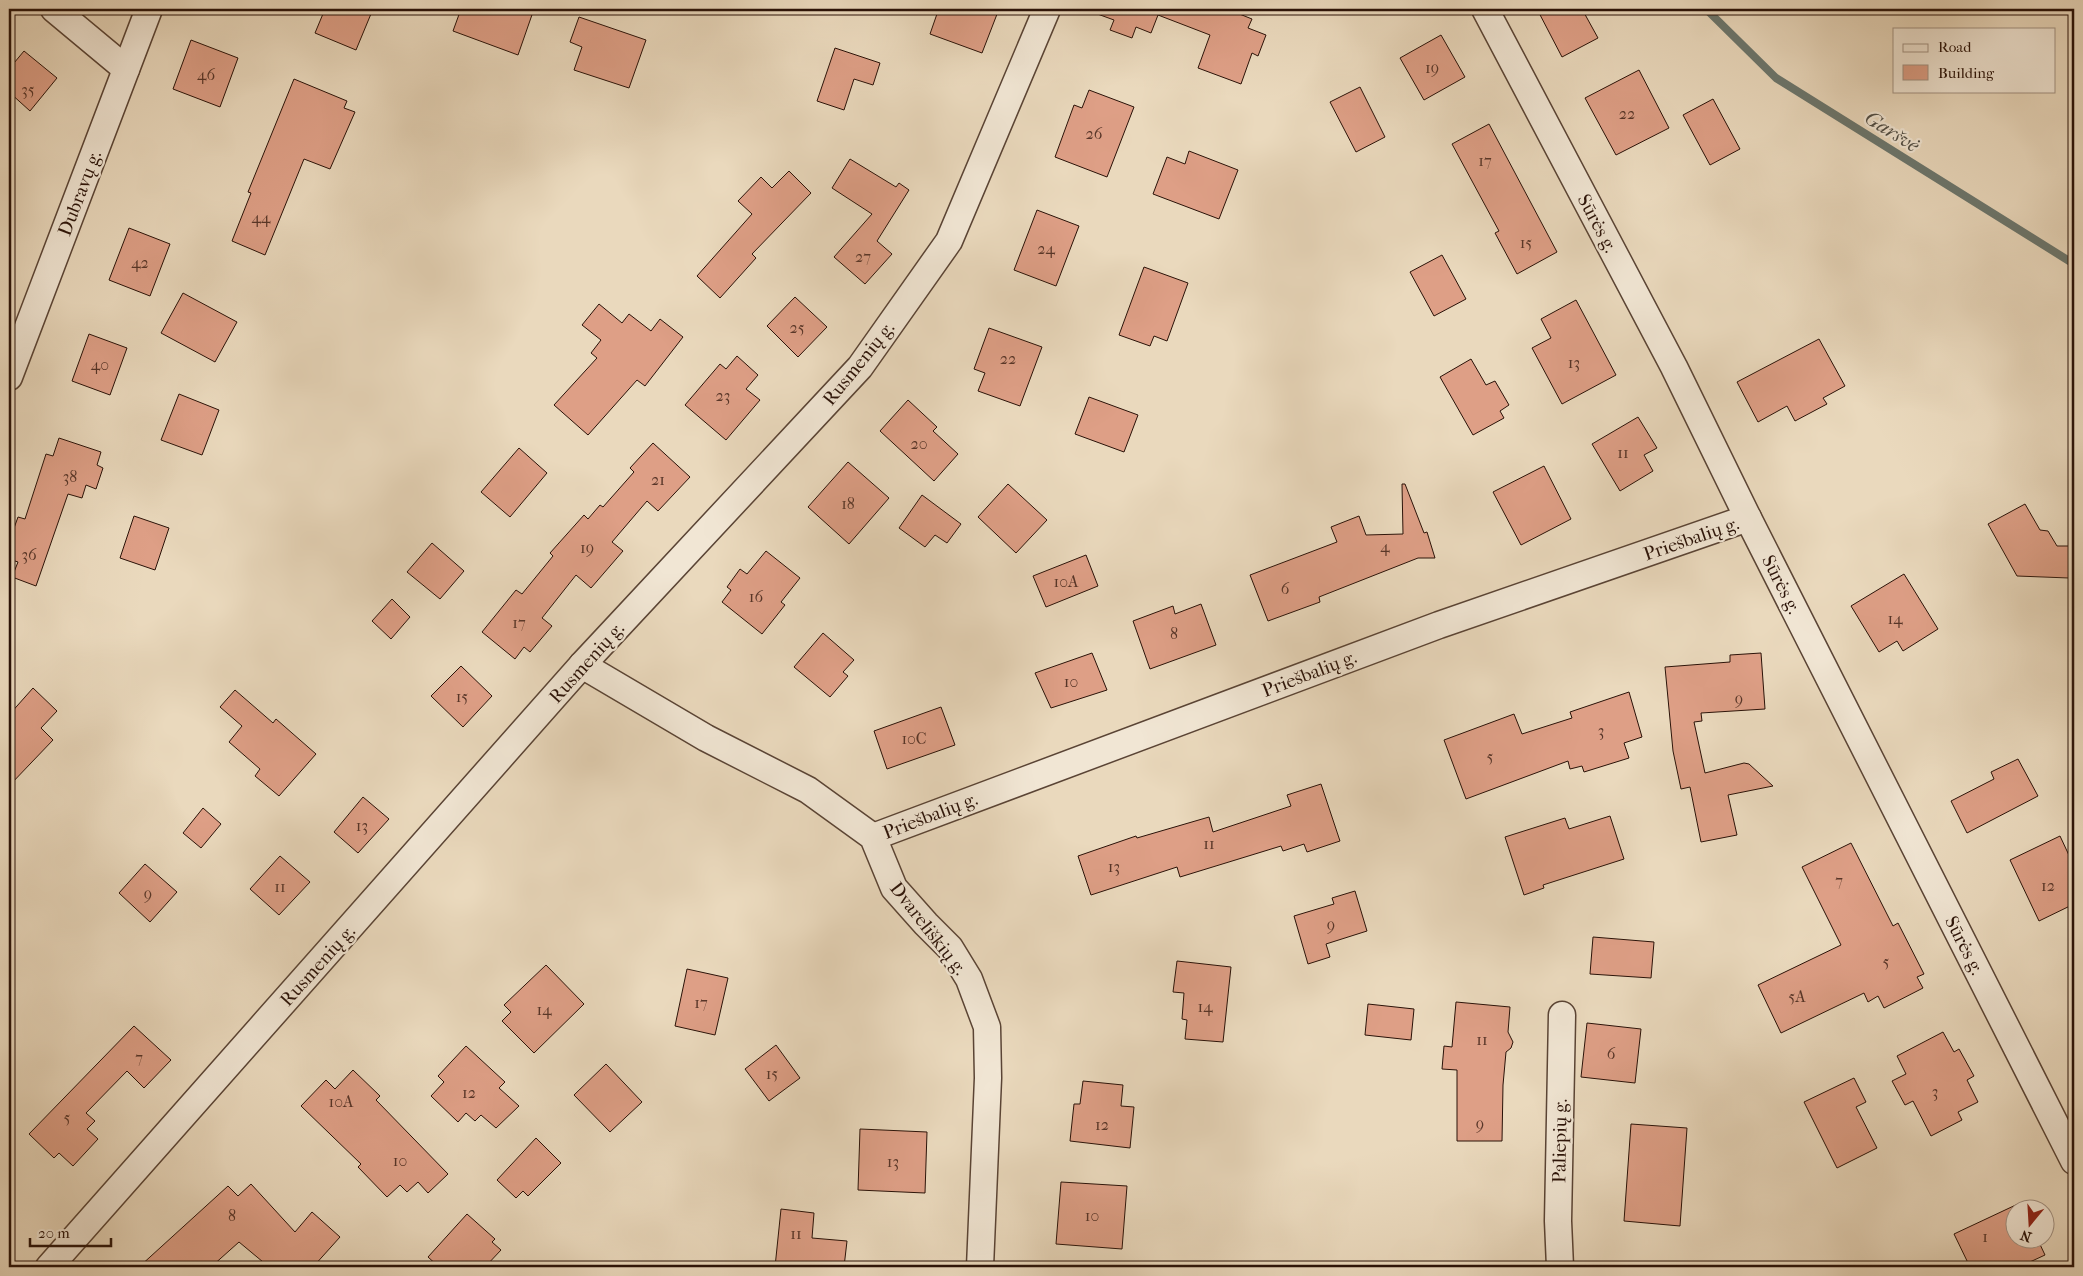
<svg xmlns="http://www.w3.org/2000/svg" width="2083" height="1276" viewBox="0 0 2083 1276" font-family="'IM FELL French Canon',serif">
<rect width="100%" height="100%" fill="#ead9bd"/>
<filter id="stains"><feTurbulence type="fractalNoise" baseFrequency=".004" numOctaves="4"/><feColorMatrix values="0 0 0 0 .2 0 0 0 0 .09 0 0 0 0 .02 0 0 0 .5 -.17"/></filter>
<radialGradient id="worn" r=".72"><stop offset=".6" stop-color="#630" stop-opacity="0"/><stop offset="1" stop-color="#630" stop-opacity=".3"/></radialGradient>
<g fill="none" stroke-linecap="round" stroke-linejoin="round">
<path stroke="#6c776e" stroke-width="8" d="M 1706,9 L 1776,78 L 2074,264"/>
</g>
<g fill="#de9f86" stroke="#2a1208">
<path d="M 325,9 L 373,9 L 356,50 L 315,33 Z"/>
<path d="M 461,9 L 534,9 L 518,55 L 453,31 Z"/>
<path d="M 950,9 L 999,9 L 982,53 L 930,34 L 938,11 L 948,14 Z"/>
<path d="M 1092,9 L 1227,9 L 1252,19 L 1248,28 L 1266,35 L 1258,56 L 1252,53 L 1241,84 L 1198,68 L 1210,35 L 1158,15 L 1151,33 L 1136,27 L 1132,38 L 1110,30 L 1114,20 L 1092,12 Z"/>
<path d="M 1537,9 L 1582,9 L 1598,38 L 1562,57 Z"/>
<path d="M 579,17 L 646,40 L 629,88 L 574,70 L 582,47 L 570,42 Z"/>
<path d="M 1441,35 L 1465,77 L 1424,100 L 1400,58 Z"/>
<path d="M 191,40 L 238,58 L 220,107 L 173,89 Z"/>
<path d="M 835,48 L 880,63 L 873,85 L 854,79 L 844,110 L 817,101 Z"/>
<path d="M 24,51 L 57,78 L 30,111 L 9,92 L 9,69 Z"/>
<path d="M 1639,70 L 1669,128 L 1616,155 L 1585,98 Z"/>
<path d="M 294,79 L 347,101 L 344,108 L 355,112 L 330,169 L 304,159 L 265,255 L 232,241 L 251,193 L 248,192 Z"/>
<path d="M 1360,87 L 1385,137 L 1356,152 L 1330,102 Z"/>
<path d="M 1089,90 L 1134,107 L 1107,177 L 1055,157 L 1074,105 L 1082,108 Z"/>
<path d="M 1713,99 L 1740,149 L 1710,165 L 1683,115 Z"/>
<path d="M 1489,124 L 1557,252 L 1517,274 L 1495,233 L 1499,231 L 1452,144 Z"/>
<path d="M 1189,151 L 1238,170 L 1219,219 L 1153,194 L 1167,157 L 1185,164 Z"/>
<path d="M 850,159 L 896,187 L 899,183 L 909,190 L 877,241 L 892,254 L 865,284 L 834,257 L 872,214 L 832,188 Z"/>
<path d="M 789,171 L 811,193 L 752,254 L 756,258 L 720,298 L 697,276 L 752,214 L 738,201 L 761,177 L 772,188 Z"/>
<path d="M 1037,210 L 1079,226 L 1056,286 L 1014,270 Z"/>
<path d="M 129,228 L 170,244 L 150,296 L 109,280 Z"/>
<path d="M 1442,255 L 1466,299 L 1434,316 L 1410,272 Z"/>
<path d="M 1144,267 L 1188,283 L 1167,341 L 1154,336 L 1150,346 L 1119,335 Z"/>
<path d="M 183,293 L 237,322 L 215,362 L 161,333 Z"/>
<path d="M 795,297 L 827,327 L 798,357 L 767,326 Z"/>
<path d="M 1576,300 L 1616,375 L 1562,404 L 1532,348 L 1551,338 L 1541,319 Z"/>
<path d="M 599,304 L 622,323 L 629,314 L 651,331 L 660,319 L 683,337 L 645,386 L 637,380 L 588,435 L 554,405 L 597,358 L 591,353 L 601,340 L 582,325 Z"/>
<path d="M 989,328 L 1042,347 L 1020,406 L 978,391 L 985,373 L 974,369 Z"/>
<path d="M 89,334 L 127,348 L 110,395 L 72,381 Z"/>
<path d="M 1819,339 L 1845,386 L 1823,398 L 1827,404 L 1795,421 L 1787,406 L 1758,422 L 1737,382 Z"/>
<path d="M 737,356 L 758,375 L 746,389 L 760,400 L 726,440 L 685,405 L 720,364 L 726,369 Z"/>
<path d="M 1471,359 L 1486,385 L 1495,381 L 1509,405 L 1500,411 L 1504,418 L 1473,435 L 1440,377 Z"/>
<path d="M 179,394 L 219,410 L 202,455 L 161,440 Z"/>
<path d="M 1089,397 L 1138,415 L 1124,452 L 1075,434 Z"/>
<path d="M 908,400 L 937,427 L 933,431 L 958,454 L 934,481 L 880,431 Z"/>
<path d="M 1638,417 L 1657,448 L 1644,455 L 1653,471 L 1620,491 L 1592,444 Z"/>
<path d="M 59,438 L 101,452 L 97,465 L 103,468 L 96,489 L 86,485 L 82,498 L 68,494 L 36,586 L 12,577 L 18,562 L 9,559 L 9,542 L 18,517 L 25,519 L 46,454 L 53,456 Z"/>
<path d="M 653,443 L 690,477 L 658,511 L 647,501 L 612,542 L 623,551 L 591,588 L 576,575 L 542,618 L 552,626 L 530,652 L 524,647 L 515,659 L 482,632 L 516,590 L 522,594 L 553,556 L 550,553 L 584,515 L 588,519 L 600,505 L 603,507 L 634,472 L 630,468 Z"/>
<path d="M 519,448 L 547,473 L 510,517 L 481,492 Z"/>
<path d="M 848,462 L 889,498 L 849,544 L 808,507 Z"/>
<path d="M 1544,466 L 1571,519 L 1521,545 L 1493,492 Z"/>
<path d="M 1008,484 L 1047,520 L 1016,553 L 978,517 Z"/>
<path d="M 1402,484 L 1405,484 L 1424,533 L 1427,532 L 1435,558 L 1418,558 L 1319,597 L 1320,602 L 1268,621 L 1250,575 L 1337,542 L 1331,527 L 1359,516 L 1366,535 L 1403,534 Z"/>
<path d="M 922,495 L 961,524 L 947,543 L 935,535 L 925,547 L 899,528 Z"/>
<path d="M 2025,504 L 2040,530 L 2048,531 L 2057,546 L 2071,546 L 2069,578 L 2017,576 L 1988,524 Z"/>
<path d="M 134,516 L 169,528 L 155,570 L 120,558 Z"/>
<path d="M 432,543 L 464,571 L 440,599 L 407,572 Z"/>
<path d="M 766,551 L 800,578 L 781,602 L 785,605 L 762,634 L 722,602 L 731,590 L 727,587 L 740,569 L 747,574 Z"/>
<path d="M 1086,555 L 1098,586 L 1046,607 L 1033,576 Z"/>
<path d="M 1904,574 L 1938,629 L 1903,651 L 1897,641 L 1879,652 L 1851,606 Z"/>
<path d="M 392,599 L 410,617 L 391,639 L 372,621 Z"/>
<path d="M 1201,604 L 1216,645 L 1150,669 L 1133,621 L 1173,606 L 1175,614 Z"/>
<path d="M 823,633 L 854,660 L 843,672 L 848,676 L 830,697 L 794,667 Z"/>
<path d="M 1092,653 L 1107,690 L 1051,708 L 1035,673 Z"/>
<path d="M 1761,653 L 1765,709 L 1701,713 L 1702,721 L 1694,722 L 1705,773 L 1744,763 L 1749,764 L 1773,786 L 1728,795 L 1737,835 L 1701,842 L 1690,787 L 1681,789 L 1673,751 L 1665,667 L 1730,662 L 1730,655 Z"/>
<path d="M 461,666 L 492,696 L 463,727 L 431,696 Z"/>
<path d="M 33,688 L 57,711 L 41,728 L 53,740 L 9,786 L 9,715 Z"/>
<path d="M 235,690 L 273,723 L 276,719 L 316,754 L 279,796 L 255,776 L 260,769 L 229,742 L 242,726 L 220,707 Z"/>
<path d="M 1629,692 L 1642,737 L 1624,743 L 1629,758 L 1584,772 L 1582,766 L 1570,769 L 1568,761 L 1466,799 L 1444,740 L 1514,714 L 1522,734 L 1572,718 L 1570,712 Z"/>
<path d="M 941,707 L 955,745 L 887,769 L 874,731 Z"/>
<path d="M 2018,759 L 2038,796 L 1967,833 L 1951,801 L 1994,779 L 1991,772 Z"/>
<path d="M 1321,784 L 1340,841 L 1307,852 L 1304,844 L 1283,851 L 1281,846 L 1180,877 L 1177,867 L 1091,895 L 1078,856 L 1136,836 L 1137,838 L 1209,817 L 1213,832 L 1291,806 L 1287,795 Z"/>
<path d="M 363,797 L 389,819 L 358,853 L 334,832 Z"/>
<path d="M 203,808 L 221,824 L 201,848 L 183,833 Z"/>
<path d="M 1610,816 L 1624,859 L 1543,885 L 1544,888 L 1524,895 L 1505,837 L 1565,818 L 1569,829 Z"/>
<path d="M 2060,836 L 2074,866 L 2074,904 L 2039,921 L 2010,860 Z"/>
<path d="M 1851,843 L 1893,926 L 1898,923 L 1924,974 L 1917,977 L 1923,988 L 1884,1008 L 1878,996 L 1868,1002 L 1864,993 L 1781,1033 L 1758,985 L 1841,945 L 1802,867 Z"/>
<path d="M 280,856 L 310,882 L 279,915 L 250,889 Z"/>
<path d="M 145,864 L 177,892 L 150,922 L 119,893 Z"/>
<path d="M 1355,891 L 1367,931 L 1326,944 L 1330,957 L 1308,964 L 1294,916 L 1334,904 L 1332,898 Z"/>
<path d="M 1593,937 L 1654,942 L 1651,978 L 1590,974 Z"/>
<path d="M 1177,961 L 1231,967 L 1223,1042 L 1185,1039 L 1187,1020 L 1182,1019 L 1184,993 L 1173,992 Z"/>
<path d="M 546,965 L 584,1004 L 534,1053 L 502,1021 L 511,1012 L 504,1005 Z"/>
<path d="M 687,969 L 728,978 L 715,1035 L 675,1026 Z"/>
<path d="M 1456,1002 L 1510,1007 L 1508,1032 L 1513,1042 L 1511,1048 L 1506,1052 L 1503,1085 L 1502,1141 L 1457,1141 L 1457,1070 L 1442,1069 L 1444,1046 L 1452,1047 Z"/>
<path d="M 1368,1004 L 1414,1009 L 1411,1040 L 1365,1035 Z"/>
<path d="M 1587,1023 L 1641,1029 L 1635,1083 L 1581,1077 Z"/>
<path d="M 134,1026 L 171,1060 L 144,1088 L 127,1071 L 86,1113 L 95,1121 L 87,1129 L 98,1139 L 73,1166 L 59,1153 L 54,1158 L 29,1134 Z"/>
<path d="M 1943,1032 L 1954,1052 L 1959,1049 L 1974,1076 L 1967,1080 L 1978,1102 L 1958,1112 L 1962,1120 L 1931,1136 L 1913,1101 L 1905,1105 L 1892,1081 L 1906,1074 L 1897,1056 Z"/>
<path d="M 776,1045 L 800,1078 L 769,1101 L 745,1069 Z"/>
<path d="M 466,1046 L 505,1082 L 499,1088 L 519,1106 L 496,1128 L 481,1115 L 475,1121 L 466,1113 L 458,1122 L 431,1096 L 444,1082 L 438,1076 Z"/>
<path d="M 606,1064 L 642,1102 L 610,1132 L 574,1095 Z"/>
<path d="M 353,1070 L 380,1096 L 376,1100 L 448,1174 L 428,1193 L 418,1182 L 407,1192 L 400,1185 L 387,1197 L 358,1167 L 361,1164 L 301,1106 L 326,1080 L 335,1089 Z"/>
<path d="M 1854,1078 L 1866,1102 L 1856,1107 L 1877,1148 L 1837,1168 L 1804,1102 Z"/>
<path d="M 1083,1081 L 1123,1085 L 1121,1106 L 1134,1107 L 1130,1148 L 1070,1141 L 1074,1104 L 1080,1104 Z"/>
<path d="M 1631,1124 L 1687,1128 L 1680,1226 L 1624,1221 Z"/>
<path d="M 860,1129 L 927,1132 L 925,1193 L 858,1190 Z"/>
<path d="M 536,1138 L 561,1163 L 528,1196 L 523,1191 L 516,1198 L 497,1180 Z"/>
<path d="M 1061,1182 L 1127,1186 L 1122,1249 L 1056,1244 Z"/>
<path d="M 251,1184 L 295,1232 L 312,1212 L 340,1237 L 313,1267 L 269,1267 L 239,1242 L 211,1267 L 139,1267 L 228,1186 L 238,1196 Z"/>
<path d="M 2020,1203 L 2023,1208 L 2016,1208 L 2016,1238 L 2037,1238 L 2045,1255 L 2019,1267 L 1970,1267 L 1954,1234 Z"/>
<path d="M 781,1209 L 814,1213 L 812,1238 L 847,1241 L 844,1267 L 775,1267 Z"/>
<path d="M 467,1214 L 495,1239 L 492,1242 L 501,1250 L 485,1267 L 439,1267 L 428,1257 Z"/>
</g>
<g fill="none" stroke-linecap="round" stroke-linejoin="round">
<g stroke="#5a4435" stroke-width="29">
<g id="minor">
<path d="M 54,9 L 126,69"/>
<path d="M 1485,9 L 1674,367 L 1748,518 L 2074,1161"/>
<path d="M 9,377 L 149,9"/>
<path d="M 582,665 L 706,738 L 808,790 L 873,837 L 894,888 L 926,924 L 950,948 L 969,979 L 987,1027 L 988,1078 L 980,1267"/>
<path d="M 873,837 L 1439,625 L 1748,518"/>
<path d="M 49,1267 L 582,665 L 860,367 L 949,241 L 1047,9"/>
<path d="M 1560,1267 L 1558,1221 L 1562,1015"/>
</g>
</g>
<use href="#minor" stroke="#f1e6d4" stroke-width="26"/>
</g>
<g text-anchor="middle" stroke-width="4.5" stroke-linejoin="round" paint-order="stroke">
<g font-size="16" fill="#573528">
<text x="1432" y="73">19</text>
<text x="206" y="80">46</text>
<text x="28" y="95">35</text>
<text x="1627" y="119">22</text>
<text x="1094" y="139">26</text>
<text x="1485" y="166">17</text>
<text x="261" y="223">44</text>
<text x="1526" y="248">15</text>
<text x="1046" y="254">24</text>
<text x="863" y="262">27</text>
<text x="140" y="268">42</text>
<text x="797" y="333">25</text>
<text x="1008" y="364">22</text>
<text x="1574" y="368">13</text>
<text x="100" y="370">40</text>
<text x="723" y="401">23</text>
<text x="919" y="449">20</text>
<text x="1623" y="458">11</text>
<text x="70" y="482">38</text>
<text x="658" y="485">21</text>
<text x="848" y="509">18</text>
<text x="1385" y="552">4</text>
<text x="587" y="553">19</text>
<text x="29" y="560">36</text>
<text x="1066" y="587">10A</text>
<text x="1285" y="594">6</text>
<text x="756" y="602">16</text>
<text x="1895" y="624">14</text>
<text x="519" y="628">17</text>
<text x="1174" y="639">8</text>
<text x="1071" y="687">10</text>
<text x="462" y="702">15</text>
<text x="1739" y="704">9</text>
<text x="1601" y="736">3</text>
<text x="914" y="744">10C</text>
<text x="1490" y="762">5</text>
<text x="362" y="831">13</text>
<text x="1209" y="849">11</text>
<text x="1114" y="872">13</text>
<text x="1839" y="886">7</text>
<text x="2048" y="891">12</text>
<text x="280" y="892">11</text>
<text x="148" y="899">9</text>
<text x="1331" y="930">9</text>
<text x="1886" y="967">5</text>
<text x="1797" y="1002">5A</text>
<text x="701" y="1008">17</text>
<text x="1205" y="1012">14</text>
<text x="544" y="1015">14</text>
<text x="1482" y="1045">11</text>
<text x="1611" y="1059">6</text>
<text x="139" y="1063">7</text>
<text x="772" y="1079">15</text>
<text x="1935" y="1097">3</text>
<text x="469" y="1098">12</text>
<text x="341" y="1107">10A</text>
<text x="67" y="1123">5</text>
<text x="1480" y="1129">9</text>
<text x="1102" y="1130">12</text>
<text x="400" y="1166">10</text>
<text x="893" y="1167">13</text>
<text x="232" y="1221">8</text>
<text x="1092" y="1221">10</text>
<text x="796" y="1239">11</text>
<text x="1985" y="1242">1</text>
</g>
<g font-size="19" fill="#2a1208" stroke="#f1e6d4">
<text transform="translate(79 193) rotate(-69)" y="7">Dubravų g.</text>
<text transform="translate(1598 223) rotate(62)" y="7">Sūrės g.</text>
<text transform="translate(858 363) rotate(-51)" y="7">Rusmenių g.</text>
<text transform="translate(1691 538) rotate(-19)" y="7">Priešbalių g.</text>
<text transform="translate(1782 584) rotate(63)" y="7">Sūrės g.</text>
<text transform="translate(586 662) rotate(-48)" y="7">Rusmenių g.</text>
<text transform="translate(1309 673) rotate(-21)" y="7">Priešbalių g.</text>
<text transform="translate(930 815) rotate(-21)" y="7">Priešbalių g.</text>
<text transform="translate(929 928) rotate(52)" y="7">Dvareliškių g.</text>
<text transform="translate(1965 945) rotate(63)" y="7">Sūrės g.</text>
<text transform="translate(317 965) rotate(-48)" y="7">Rusmenių g.</text>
<text transform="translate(1559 1141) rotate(-89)" y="7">Paliepių g.</text>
</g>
<g font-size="20" font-style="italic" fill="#504d44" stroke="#f1e6d4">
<text transform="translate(1892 131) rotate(32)" y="7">Garšvė</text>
</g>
</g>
<rect width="2083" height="1276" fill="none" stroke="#ead9bd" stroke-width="30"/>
<rect x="10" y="10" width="2063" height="1256" fill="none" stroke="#2a1208" stroke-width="2.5"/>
<rect x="15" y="15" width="2053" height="1246" fill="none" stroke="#2a1208"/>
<rect x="1893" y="28" width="162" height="65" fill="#f1e6d4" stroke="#a19182"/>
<rect x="1903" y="44" width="25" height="8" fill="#f1e6d4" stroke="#a19182"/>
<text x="1938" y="52" font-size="15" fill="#2a1208">Road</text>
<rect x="1903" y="65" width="25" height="15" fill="#de9f86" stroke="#a19182"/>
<text x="1938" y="78" font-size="15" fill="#2a1208">Building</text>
<g transform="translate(2030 1224) rotate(198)"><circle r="24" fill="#f1e6d4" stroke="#a19182"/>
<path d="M0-4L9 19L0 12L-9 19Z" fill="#8f2418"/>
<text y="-8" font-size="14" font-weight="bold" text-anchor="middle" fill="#2a1208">N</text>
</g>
<path d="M30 1238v8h81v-8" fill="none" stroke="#2a1208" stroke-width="2.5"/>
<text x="38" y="1238" font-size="15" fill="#2a1208" stroke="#f1e6d4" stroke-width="4" paint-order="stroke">20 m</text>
<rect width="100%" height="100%" filter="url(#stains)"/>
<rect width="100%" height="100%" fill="url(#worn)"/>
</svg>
